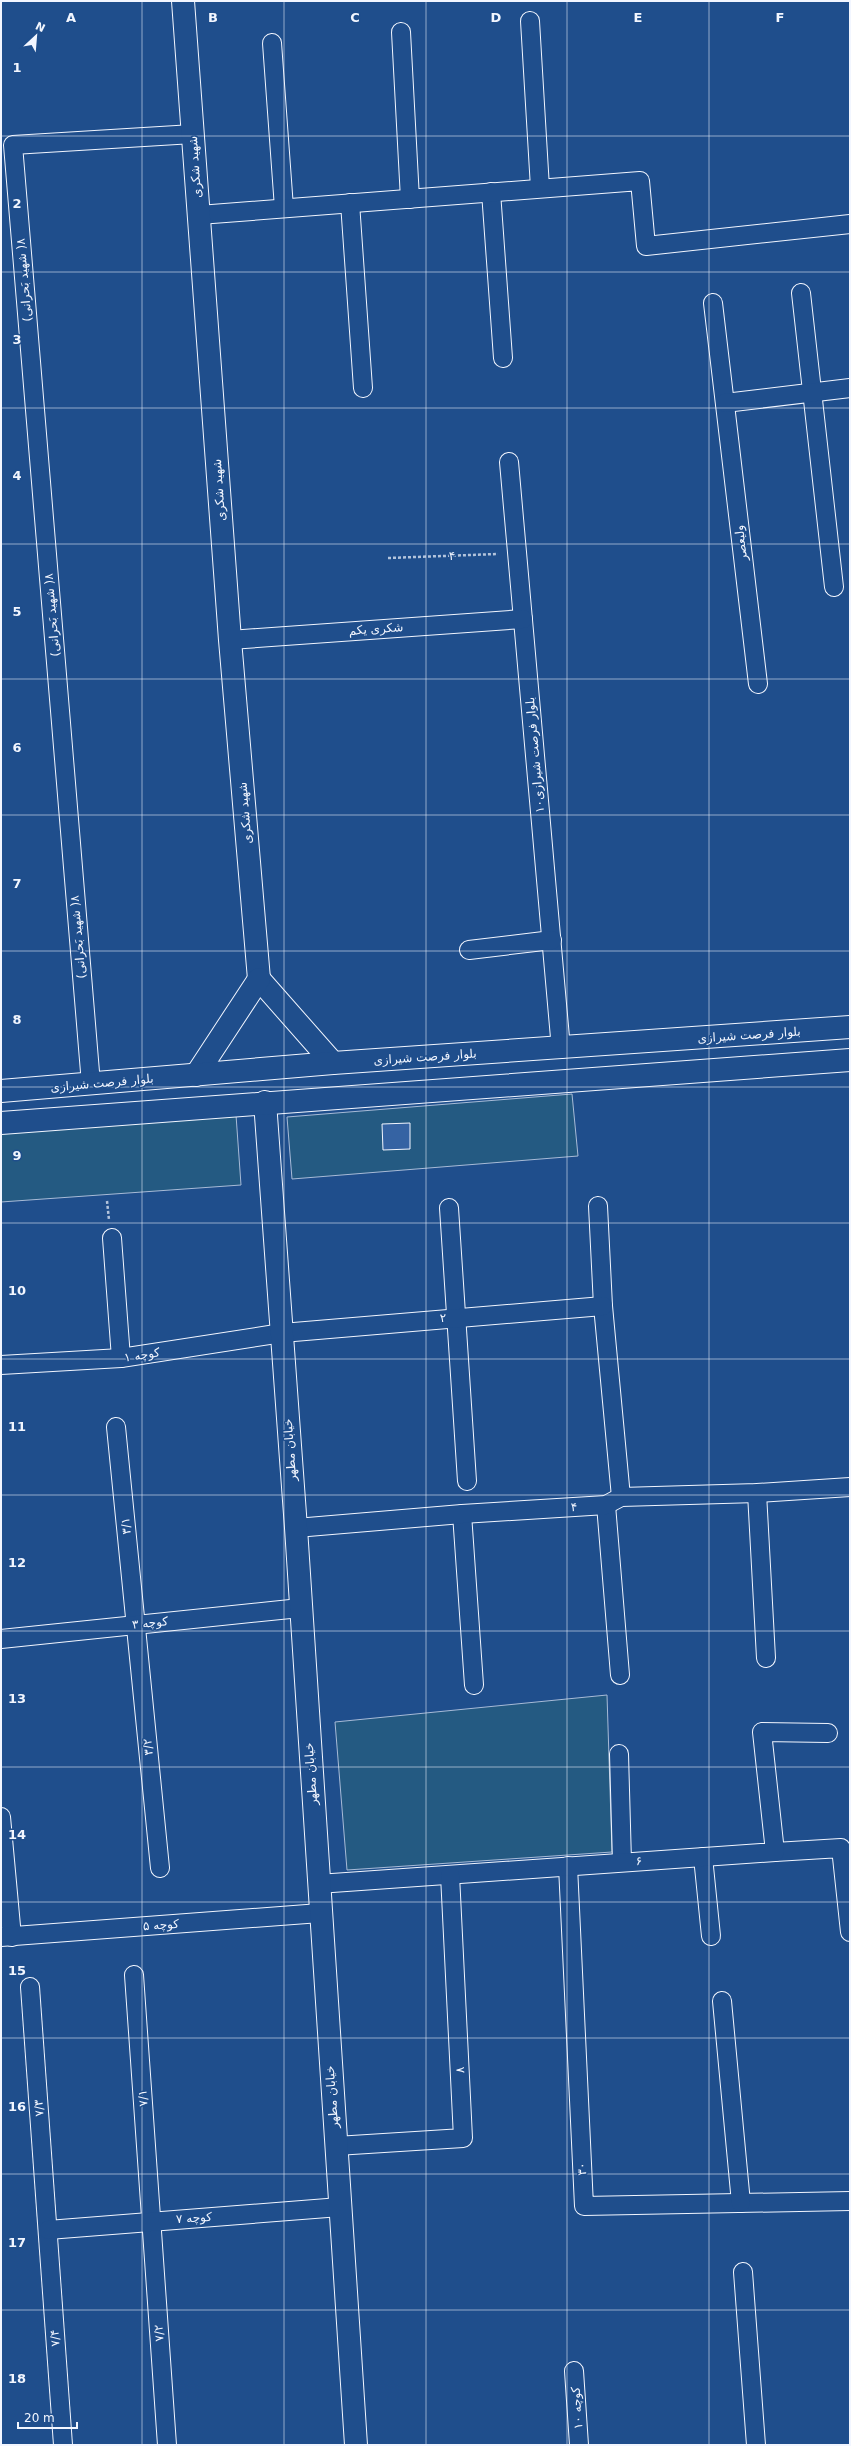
<svg xmlns="http://www.w3.org/2000/svg" width="851" height="2446" viewBox="0 0 851 2446" font-family="'DejaVu Sans','Noto Naskh Arabic',sans-serif">
<rect width="100%" height="100%" fill="#1f4e8c"/>
<g fill="#245a82" stroke="#a8bbd7">
<path d="M 572,1094 L 578,1156 L 292,1179 L 287,1117 Z"/>
<path d="M 236,1115 L 241,1185 L 1,1202 L 1,1132 Z"/>
<path d="M 607,1695 L 612,1852 L 347,1870 L 335,1722 Z"/>
</g>
<path fill="#3563a3" stroke="#f2f6ff" d="M 410,1123 L 410,1149 L 383,1150 L 382,1124 Z"/>
<g fill="none" stroke-linecap="round" stroke-linejoin="round">
<g stroke="#f2f6ff" stroke-width="20">
<g id="street">
<path d="M 530,21 L 540,188"/>
<path d="M 401,32 L 410,199"/>
<path d="M 272,43 L 284,208"/>
<path d="M 491,192 L 503,358"/>
<path d="M 350,203 L 363,388"/>
<path d="M 199,215 L 640,181 L 646,246 L 850,224"/>
<path d="M 801,293 L 834,587"/>
<path d="M 713,303 L 758,684"/>
<path d="M 725,403 L 850,388"/>
<path d="M 509,462 L 561,1049"/>
<path d="M 230,640 L 523,619"/>
<path d="M 469,950 L 552,940"/>
<path d="M 91,1084 L 13,145 L 193,134"/>
<path d="M 598,1206 L 603,1306 L 621,1497"/>
<path d="M 449,1208 L 467,1481"/>
<path d="M 112,1238 L 121,1358"/>
<path d="M 1,1365 L 121,1358 L 282,1333 L 603,1306"/>
<path d="M 116,1427 L 160,1868"/>
<path d="M 757,1493 L 766,1658"/>
<path d="M 606,1505 L 620,1675"/>
<path d="M 462,1514 L 474,1685"/>
<path d="M 296,1528 L 462,1514 L 606,1505 L 621,1497 L 757,1493 L 850,1487"/>
<path d="M 1,1639 L 300,1608"/>
<path d="M 619,1754 L 622,1862"/>
<path d="M 1,1817 L 12,1937"/>
<path d="M 775,1852 L 841,1848 L 850,1932"/>
<path d="M 703,1857 L 711,1936"/>
<path d="M 568,1866 L 584,2206 L 850,2201"/>
<path d="M 318,1884 L 775,1852 L 762,1732 L 828,1733"/>
<path d="M 1,1937 L 320,1913"/>
<path d="M 134,1975 L 167,2445"/>
<path d="M 30,1987 L 63,2445"/>
<path d="M 722,2001 L 741,2203"/>
<path d="M 336,2146 L 463,2138 L 450,1875"/>
<path d="M 48,2230 L 340,2207"/>
<path d="M 743,2272 L 756,2445"/>
<path d="M 574,2371 L 579,2445"/>
</g>
</g>
<g stroke="#f2f6ff" stroke-width="24">
<g id="secondary">
<path d="M 183,1 L 230,640 L 259,979"/>
<path d="M 259,979 L 333,1063"/>
<path d="M 196,1075 L 259,979"/>
<path d="M 265,1102 L 296,1528 L 356,2445"/>
</g>
</g>
<g stroke="#f2f6ff" stroke-width="24">
<g id="primary">
<path d="M 1,1091 L 333,1063 L 850,1027"/>
<path d="M 1,1123 L 850,1060"/>
</g>
</g>
<g stroke="#b3c4dc" stroke-width="2.5" stroke-dasharray="3 2" stroke-linecap="butt">
<path d="M 388,558 L 498,554"/>
<path d="M 107,1201 L 109,1220"/>
</g>
<use href="#street" stroke="#1f4e8c" stroke-width="18"/>
<use href="#secondary" stroke="#1f4e8c" stroke-width="22"/>
<use href="#primary" stroke="#1f4e8c" stroke-width="22"/>
</g>
<path fill="none" stroke="#f2f6ff" stroke-width="1" stroke-opacity="0.55" d="M 142,1 L 142,2445M 284,1 L 284,2445M 426,1 L 426,2445M 567,1 L 567,2445M 709,1 L 709,2445M 1,136 L 850,136M 1,272 L 850,272M 1,408 L 850,408M 1,544 L 850,544M 1,679 L 850,679M 1,815 L 850,815M 1,951 L 850,951M 1,1087 L 850,1087M 1,1223 L 850,1223M 1,1359 L 850,1359M 1,1495 L 850,1495M 1,1631 L 850,1631M 1,1767 L 850,1767M 1,1902 L 850,1902M 1,2038 L 850,2038M 1,2174 L 850,2174M 1,2310 L 850,2310"/>
<g text-anchor="middle" stroke-width="3" stroke-linejoin="round" paint-order="stroke">
<g font-size="12" fill="#f2f6ff" stroke="#1f4e8c">
<text transform="translate(195 167) rotate(-94)" y="4">شهید شکری</text>
<text transform="translate(24 280) rotate(-95)" y="4">(شهید بَحرانی )۸</text>
<text transform="translate(219 490) rotate(-94)" y="4">شهید شکری</text>
<text transform="translate(741 543) rotate(-97)" y="4">ولیعصر</text>
<text transform="translate(452 556) rotate(-2)" y="4">۴</text>
<text transform="translate(52 615) rotate(-95)" y="4">(شهید بَحرانی )۸</text>
<text transform="translate(376 629) rotate(-4)" y="4">شکری یکم</text>
<text transform="translate(535 755) rotate(-95)" y="4">بلوار فرصت شیرازی۱۰</text>
<text transform="translate(245 813) rotate(-95)" y="4">شهید شکری</text>
<text transform="translate(78 937) rotate(-95)" y="4">(شهید بَحرانی )۸</text>
<text transform="translate(749 1035) rotate(-4)" y="4">بلوار فرصت شیرازی</text>
<text transform="translate(425 1057) rotate(-4)" y="4">بلوار فرصت شیرازی</text>
<text transform="translate(102 1083) rotate(-5)" y="4">بلوار فرصت شیرازی</text>
<text transform="translate(443 1318) rotate(-5)" y="4">۲</text>
<text transform="translate(142 1355) rotate(-9)" y="4">کوچه ۱</text>
<text transform="translate(290 1450) rotate(-94)" y="4">خیابان مطهر</text>
<text transform="translate(574 1507) rotate(-3)" y="4">۴</text>
<text transform="translate(126 1526) rotate(-96)" y="4">۳/۱</text>
<text transform="translate(150 1623) rotate(-6)" y="4">کوچه ۳</text>
<text transform="translate(148 1747) rotate(-96)" y="4">۳/۲</text>
<text transform="translate(311 1774) rotate(-94)" y="4">خیابان مطهر</text>
<text transform="translate(639 1861) rotate(-4)" y="4">۶</text>
<text transform="translate(161 1925) rotate(-4)" y="4">کوچه ۵</text>
<text transform="translate(460 2070) rotate(-93)" y="4">۸</text>
<text transform="translate(332 2097) rotate(-94)" y="4">خیابان مطهر</text>
<text transform="translate(143 2098) rotate(-94)" y="4">۷/۱</text>
<text transform="translate(39 2108) rotate(-94)" y="4">۷/۳</text>
<text transform="translate(582 2169) rotate(-93)" y="4">۳۰</text>
<text transform="translate(194 2218) rotate(-4)" y="4">کوچه ۷</text>
<text transform="translate(159 2333) rotate(-94)" y="4">۷/۲</text>
<text transform="translate(55 2338) rotate(-94)" y="4">۷/۴</text>
<text transform="translate(577 2408) rotate(-94)" y="4">کوچه ۱۰</text>
</g>
</g>
<g font-size="13" text-anchor="middle" font-weight="bold" fill="#f2f6ff" stroke="#1f4e8c" stroke-width="3" stroke-linejoin="round" paint-order="stroke">
<text x="71" y="22">A</text>
<text x="213" y="22">B</text>
<text x="355" y="22">C</text>
<text x="496" y="22">D</text>
<text x="638" y="22">E</text>
<text x="780" y="22">F</text>
<text x="17" y="72">1</text>
<text x="17" y="208">2</text>
<text x="17" y="344">3</text>
<text x="17" y="480">4</text>
<text x="17" y="616">5</text>
<text x="17" y="752">6</text>
<text x="17" y="888">7</text>
<text x="17" y="1024">8</text>
<text x="17" y="1160">9</text>
<text x="17" y="1295">10</text>
<text x="17" y="1431">11</text>
<text x="17" y="1567">12</text>
<text x="17" y="1703">13</text>
<text x="17" y="1839">14</text>
<text x="17" y="1975">15</text>
<text x="17" y="2111">16</text>
<text x="17" y="2247">17</text>
<text x="17" y="2383">18</text>
</g>
<rect width="851" height="2446" fill="none" stroke="#f2f6ff" stroke-width="4"/>
<g transform="translate(36 36) rotate(26)" stroke="#1f4e8c" stroke-width="3" paint-order="stroke">
<path d="M0-3L7 15L0 10L-7 15Z" fill="#f2f6ff"/>
<text y="-6" font-size="11" font-weight="bold" text-anchor="middle" fill="#f2f6ff">N</text>
</g>
<path d="M18 2422v6h59v-6" fill="none" stroke="#f2f6ff" stroke-width="2"/>
<text x="24" y="2422" font-size="12" fill="#f2f6ff" stroke="#1f4e8c" stroke-width="3" paint-order="stroke">20 m</text>
</svg>
